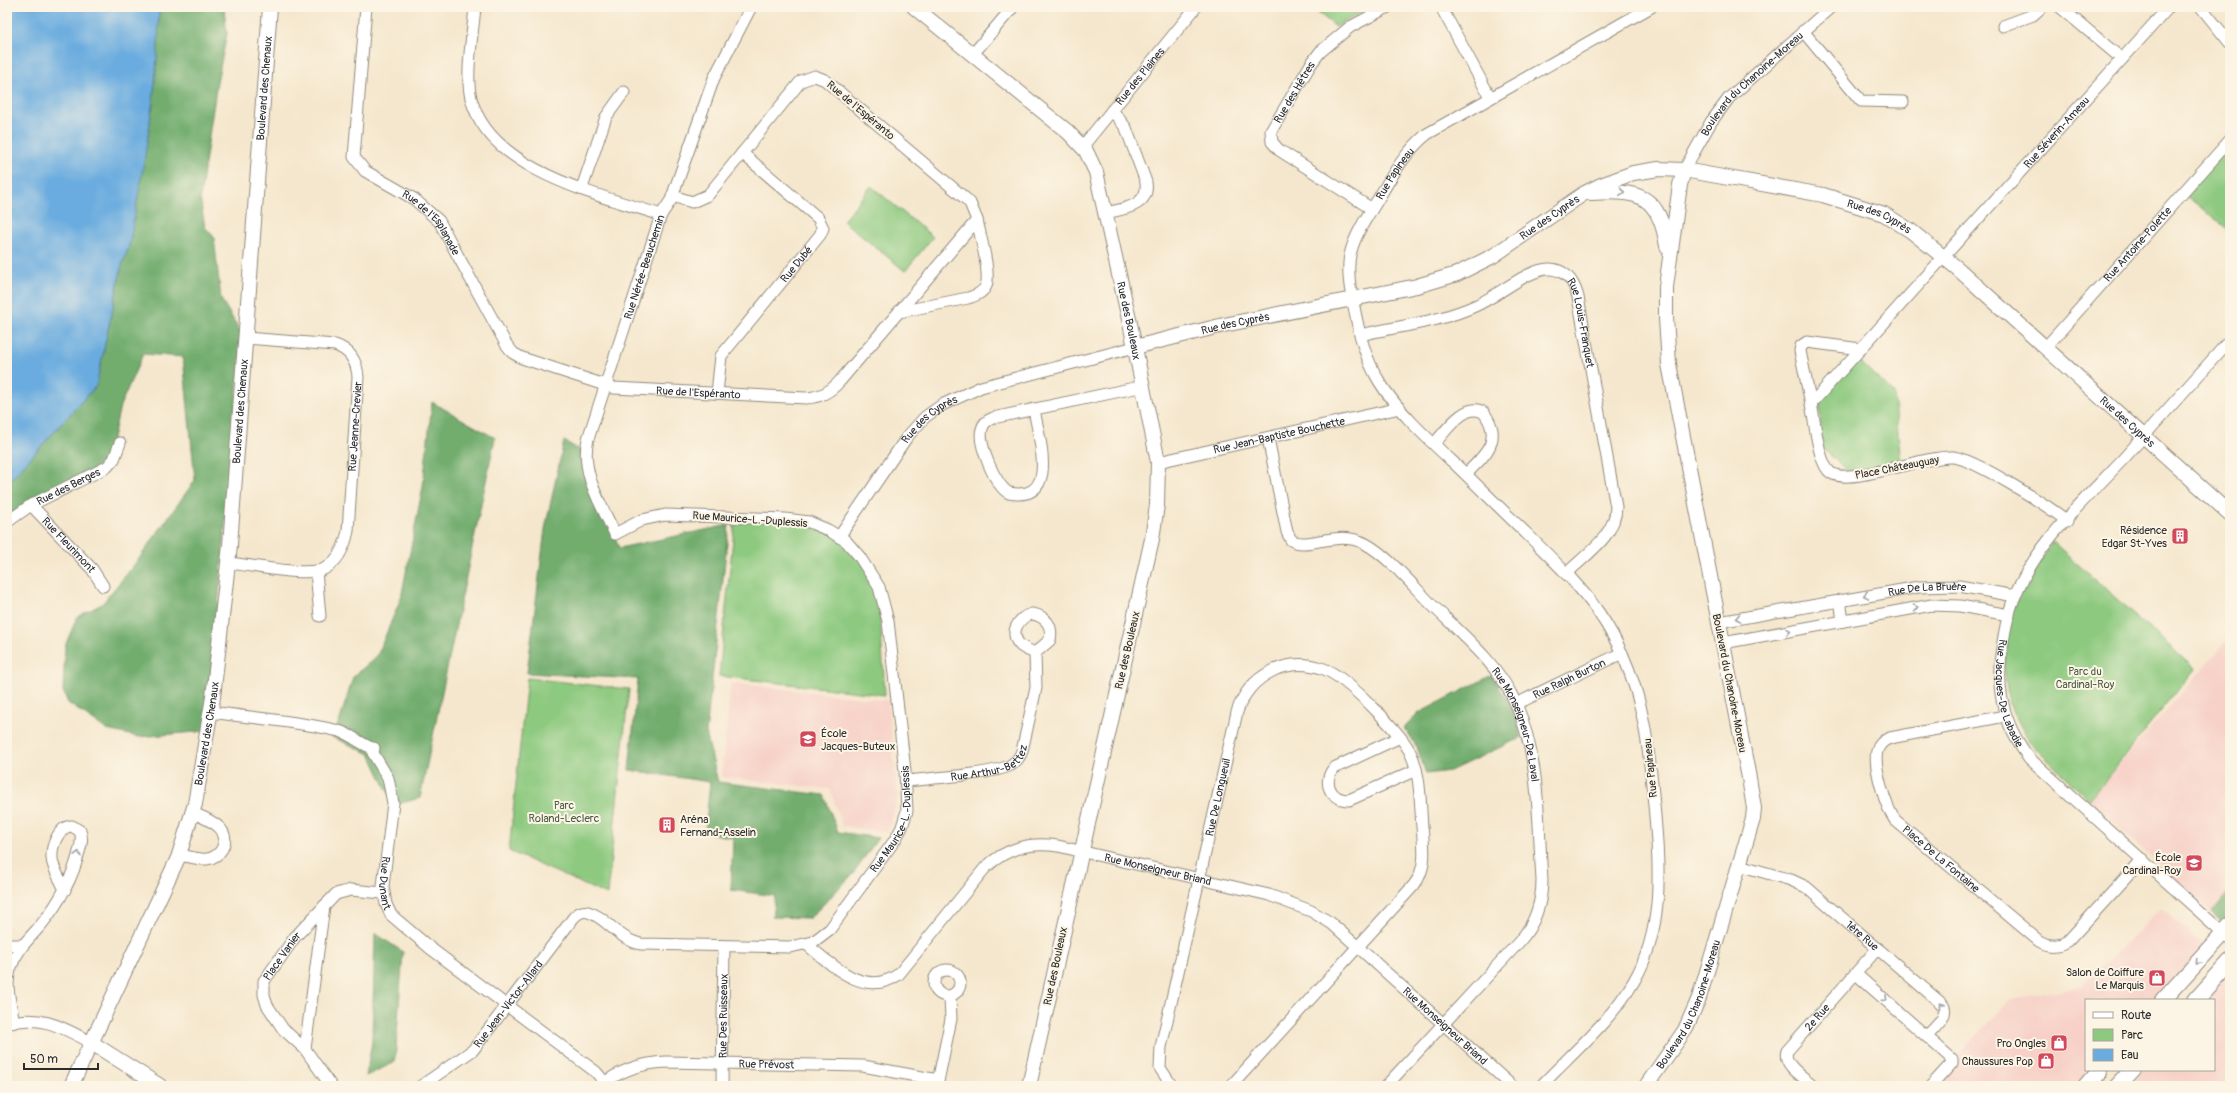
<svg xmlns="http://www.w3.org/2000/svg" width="2237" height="1093" viewBox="0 0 2237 1093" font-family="Pangolin,sans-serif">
<rect width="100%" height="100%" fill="#fcf5e5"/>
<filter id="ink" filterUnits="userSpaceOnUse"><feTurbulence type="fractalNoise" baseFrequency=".025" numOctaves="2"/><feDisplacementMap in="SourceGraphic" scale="8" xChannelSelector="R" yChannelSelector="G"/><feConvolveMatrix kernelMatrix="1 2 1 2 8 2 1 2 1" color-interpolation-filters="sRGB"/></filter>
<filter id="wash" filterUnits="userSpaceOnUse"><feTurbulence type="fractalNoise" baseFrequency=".012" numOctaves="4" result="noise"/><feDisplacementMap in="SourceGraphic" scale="16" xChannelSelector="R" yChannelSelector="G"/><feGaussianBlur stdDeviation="0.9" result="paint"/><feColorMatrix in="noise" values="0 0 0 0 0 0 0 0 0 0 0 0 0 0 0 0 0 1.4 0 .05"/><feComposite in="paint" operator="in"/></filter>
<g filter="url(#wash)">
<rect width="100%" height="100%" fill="#f5e7cd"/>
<g fill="#f7d1c8">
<path d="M 2230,637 L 2230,926 L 2229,928 L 2089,800 Z"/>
<path d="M 731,683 L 888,701 L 898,797 L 888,832 L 842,826 L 830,789 L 721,777 Z"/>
<path d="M 2162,908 L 2206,947 L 2157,1000 L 2086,1000 L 2086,1070 L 2092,1070 L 2077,1086 L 1930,1086 L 2011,999 L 2082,986 Z"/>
<path d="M 2230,973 L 2230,1086 L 2129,1086 L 2143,1070 L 2214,1070 L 2214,1000 L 2206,1000 Z"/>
</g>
<g fill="#8dc97f" stroke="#5c7a55">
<path d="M 1311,7 L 1370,7 L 1336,27 Z"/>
<path d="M 2230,143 L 2230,231 L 2184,194 Z"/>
<path d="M 871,186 L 933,237 L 905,271 L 843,221 Z"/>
<path d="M 1856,358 L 1894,394 L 1901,462 L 1847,471 L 1822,447 L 1819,394 Z"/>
<path d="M 735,519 L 788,520 L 844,535 L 878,584 L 885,695 L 719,676 Z"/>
<path d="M 2053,542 L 2195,669 L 2089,800 L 2029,742 L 2009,704 L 2004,668 L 2010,607 Z"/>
<path d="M 527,678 L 629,689 L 607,895 L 509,851 Z"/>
</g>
<g fill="#72ad6e" stroke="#4e6c4c">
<path d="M 159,7 L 224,7 L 227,34 L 217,82 L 200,198 L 205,227 L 214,237 L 221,299 L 242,334 L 207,731 L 139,737 L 107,730 L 68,703 L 63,691 L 65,646 L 77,617 L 102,604 L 138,560 L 195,480 L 183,357 L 143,354 L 120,406 L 109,456 L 71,490 L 7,517 L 7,481 L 14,476 L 96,386 L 122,265 L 129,247 L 153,104 Z"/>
<path d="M 432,402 L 495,438 L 420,798 L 394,805 L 370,754 L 332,737 L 340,720 L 353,677 L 377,656 L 401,598 L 423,486 Z"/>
<path d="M 564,441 L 585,453 L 619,548 L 729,525 L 706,733 L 718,782 L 824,795 L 838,832 L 878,838 L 853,874 L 810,918 L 772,917 L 775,896 L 731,890 L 733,838 L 705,832 L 710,782 L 629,770 L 638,679 L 527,673 L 545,529 Z"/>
<path d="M 1492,675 L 1511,706 L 1522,737 L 1450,771 L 1426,774 L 1417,747 L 1404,728 L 1419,713 Z"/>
<path d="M 2230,889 L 2230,926 L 2229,927 L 2212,911 Z"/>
<path d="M 375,933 L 403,952 L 395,1062 L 366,1076 L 372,1042 Z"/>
</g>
<path fill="#6bacdf" stroke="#4b6c85" d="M 7,7 L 159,7 C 159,88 143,168 129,247 L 122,265 L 96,386 L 14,476 L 7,481 Z"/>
</g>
<g filter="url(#ink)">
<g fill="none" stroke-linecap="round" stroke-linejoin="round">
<g stroke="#90897c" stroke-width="13">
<g id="minor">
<path id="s1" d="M 366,7 L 354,157 L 365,171 L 414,199 L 439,221 L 506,344 L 513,353 L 522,358 L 614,388 L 806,398 C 821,397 830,392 840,381 L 977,220 L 970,203 L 966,199 L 825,80 L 815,76 L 801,81 L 708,195 L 692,202 L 673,196"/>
<path d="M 475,7 C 473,32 465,75 471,98 C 489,171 600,195 661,215"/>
<path d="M 1441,7 L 1490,97"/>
<path d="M 2060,7 L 2122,59"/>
<path d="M 2201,7 L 2230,43"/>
<path d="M 2003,26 L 2033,15 L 2042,7"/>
<path d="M 1803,31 L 1861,101 L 1903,102"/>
<path d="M 973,54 L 1013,7"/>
<path id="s2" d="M 1083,146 L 1196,7"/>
<path id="s3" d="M 1684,170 L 1711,122 L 1729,98 L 1831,7"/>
<path d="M 582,188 L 606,117 L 624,92"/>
<path id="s4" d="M 1372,209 L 1279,150 L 1272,142 L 1271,131 L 1311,64 L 1320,52 L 1350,27 L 1388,7"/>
<path d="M 1105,213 C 1122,209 1150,207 1146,182 L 1126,128 L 1112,110"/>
<path d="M 899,312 L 968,298 C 975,296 983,293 986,286 C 991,273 980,235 977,220"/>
<path id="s5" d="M 1360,335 C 1399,326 1441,322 1477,305 C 1498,296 1529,268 1550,269 C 1567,270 1574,282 1578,297 L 1616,507 C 1616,536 1585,555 1566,574"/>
<path id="s6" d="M 2230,340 C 2195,379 2160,418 2125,457 C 2086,499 2037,542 2015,596 C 2007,615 2004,635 2001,655 C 1996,693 2006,729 2030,759 L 2230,939"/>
<path id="s7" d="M 2045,348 L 2230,140"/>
<path id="s8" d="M 717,393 L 721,356 L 820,235 L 823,228 L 818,218 L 742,153"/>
<path d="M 1811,404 L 1800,351 L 1801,346 L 1807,342 L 1861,349"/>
<path d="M 1034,409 C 1038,436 1061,503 1009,493 C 996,487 977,443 982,429 C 983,423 988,420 993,418 L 1144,386"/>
<path id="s9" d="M 1268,438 L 1287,532 L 1291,540 C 1307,551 1338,528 1366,544 C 1388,556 1414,587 1433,606 C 1463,635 1499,665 1516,704 C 1540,758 1538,822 1542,880 C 1542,904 1535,924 1519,942 L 1386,1086"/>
<path d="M 1434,444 C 1445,432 1466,400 1484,413 C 1504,440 1484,456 1466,474"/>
<path id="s10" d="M 1158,462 L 1400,408"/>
<path id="s11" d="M 31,505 L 92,569 L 103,586"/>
<path id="s12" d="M 2067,521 C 2048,506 1975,459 1953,457 C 1925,455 1851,486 1831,473 C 1818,464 1815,421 1811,404 L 2169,7"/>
<path id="s13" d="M 7,522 L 31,505 L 107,467 L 114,459 L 120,443"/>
<path id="s14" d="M 839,537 L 907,437 L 925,417 L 942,405 L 981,387 L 1135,347"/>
<path id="s15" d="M 229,563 C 251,565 306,577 324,569 C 338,562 345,545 348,531 L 358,377 C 357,362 350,350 335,345 L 245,338"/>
<path d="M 316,571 L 320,616"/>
<path d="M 1840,600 L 1843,621"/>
<path d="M 1032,614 C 1046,616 1053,626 1050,640 L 1035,653 C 1030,651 1025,649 1021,646 C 1008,634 1018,617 1032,614 Z"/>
<path id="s16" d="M 1719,622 L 1919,587 L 1959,586 L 2015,596"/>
<path d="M 1723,643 L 1932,605 L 1960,606 L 2009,615"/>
<path id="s17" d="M 1516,704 L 1622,653"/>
<path id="s18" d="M 211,712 C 252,718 299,721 339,731 C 351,734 366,748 374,748 L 373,753 L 388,778 L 393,803 L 383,886 L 386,904 L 391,915 L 430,948 L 596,1072 L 608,1086"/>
<path id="s19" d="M 2005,716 L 1890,738 C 1884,740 1879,744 1877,751 C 1873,766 1886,808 1895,820 L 2039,941 C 2049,947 2058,947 2068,941 L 2143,859"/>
<path d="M 1400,737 L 1334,768 C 1322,782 1330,800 1349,800 L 1416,770"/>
<path id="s20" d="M 906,781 C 932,778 990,775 1011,765 C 1017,761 1020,757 1022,751 L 1036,688 L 1035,653"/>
<path d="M 179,855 C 188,856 198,860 207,859 C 214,858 219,854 222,849 C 233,828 207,819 193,813"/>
<path id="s21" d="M 1739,865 L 1791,880 L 1806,887 L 1942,1004 C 1951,1015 1934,1028 1927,1036"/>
<path id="s22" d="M 806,944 C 832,965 865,999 899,974 L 985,868 C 1006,848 1029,842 1058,846 L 1269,895 L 1311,911 L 1331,923 L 1358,947 L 1512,1086"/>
<path d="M 7,945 L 21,945"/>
<circle cx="947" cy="983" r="13"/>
<path d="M 1856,974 L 1952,1059 L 1952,1063 L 1931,1086"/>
<path d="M 14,1022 C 11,1005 5,987 10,970 C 16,950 28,940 41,925 C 59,903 72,880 79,852 C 81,845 83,838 80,831 L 72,826 C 59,826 51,846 52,858 C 52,868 61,880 65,890"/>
<path d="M 7,1024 C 39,1013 64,1028 92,1043"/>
<path d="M 305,1049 L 324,906"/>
<path id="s23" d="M 331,1086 L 305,1049 L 283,1029 L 267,1005 L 264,995 L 264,981 L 295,937 L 336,894 L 351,890 L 383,893"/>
<path id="s24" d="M 421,1086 L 473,1050 L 574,917 C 578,913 582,910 588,912 C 605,916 619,940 641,944 L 790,947 L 813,942 L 830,929 L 895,840 L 902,827 L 907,811 L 905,771 L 888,621 L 879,587 L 859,556 L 846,541 L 828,530 L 809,522 L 785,519 L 665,515 L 642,520 L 615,534 C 601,504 580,472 588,439 L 661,215 L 671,200 L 714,78 L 751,7"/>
<path id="s25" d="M 600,1086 C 620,1070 641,1063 666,1062 L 863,1066 L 938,1080"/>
<path id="s26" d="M 722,1086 L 724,946"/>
<path d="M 937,1086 L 951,1019 L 950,997"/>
<path id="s27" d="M 1172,1086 L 1160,1068 L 1161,1047 L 1237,712 C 1249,676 1286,655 1324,669 C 1346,677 1397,729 1409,750 C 1421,772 1420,802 1422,827 C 1424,848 1427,868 1414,885 L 1231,1086"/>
<path id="s28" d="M 1541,1086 C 1573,1052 1611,1021 1634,981 C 1663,931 1660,872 1655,816 C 1648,740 1644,679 1599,613 C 1579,584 1552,559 1527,534 C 1503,511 1479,487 1455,464 C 1428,439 1398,412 1379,381 C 1365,358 1359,333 1354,307 C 1350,290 1346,268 1351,251 C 1356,233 1367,217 1377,201 C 1391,177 1405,152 1427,134 L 1651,7"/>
<path id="s29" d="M 1814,1086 C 1805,1078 1782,1065 1787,1051 L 1878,948"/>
</g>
</g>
<g stroke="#90897c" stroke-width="16">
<g id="tertiary">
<path id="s30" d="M 914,7 L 1068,132 L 1086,151 L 1096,172 L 1131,328 L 1158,462 L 1157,505 L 1152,539 L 1029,1086"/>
<path d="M 1591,193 C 1639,190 1659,194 1667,246"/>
<path id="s31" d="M 1135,347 L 1224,325 L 1417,286 L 1457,274 L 1493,256 L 1583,194 L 1601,185 L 1633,173 L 1659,169 L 1684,170 L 1823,195 L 1884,214 L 1911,231 L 1957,268 L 2230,514"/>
<path d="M 92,1043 L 160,1086"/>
<path id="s32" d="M 71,1086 L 178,858 L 195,804 L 213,697 L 230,545 L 270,7"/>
<path id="s33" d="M 1646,1086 L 1685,1030 L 1699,998 L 1753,819 L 1754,808 L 1749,778 L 1669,364 L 1666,318 L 1666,287 L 1680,185 L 1684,170"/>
</g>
</g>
<g stroke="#90897c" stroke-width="18">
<g id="secondary">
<path d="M 2163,1000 L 2230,926"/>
<path d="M 2196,1000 L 2230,962"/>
<path d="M 2086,1086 L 2100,1070"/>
<path d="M 2118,1086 L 2133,1070"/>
</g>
</g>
<use href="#minor" stroke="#fff" stroke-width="11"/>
<use href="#tertiary" stroke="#fff" stroke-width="14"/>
<use href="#secondary" stroke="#fff" stroke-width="16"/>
</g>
<defs><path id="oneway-chevron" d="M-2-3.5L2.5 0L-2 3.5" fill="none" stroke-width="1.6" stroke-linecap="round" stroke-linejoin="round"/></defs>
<g stroke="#a0a0a0">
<use href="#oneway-chevron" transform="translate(1622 192) rotate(4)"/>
<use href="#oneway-chevron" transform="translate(1866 595) rotate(170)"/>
<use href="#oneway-chevron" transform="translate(1916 608) rotate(-10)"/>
<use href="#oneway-chevron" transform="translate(1738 618) rotate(170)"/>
<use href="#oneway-chevron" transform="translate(1788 631) rotate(-10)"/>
<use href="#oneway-chevron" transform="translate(78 854) rotate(-77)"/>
<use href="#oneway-chevron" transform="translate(2198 962) rotate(132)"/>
<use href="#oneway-chevron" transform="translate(1885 999) rotate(42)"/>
<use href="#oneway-chevron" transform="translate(1941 1005) rotate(-128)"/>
</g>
</g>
<defs>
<g id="building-square" transform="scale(0.9)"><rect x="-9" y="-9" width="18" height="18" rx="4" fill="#d1495b" stroke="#fcf5e5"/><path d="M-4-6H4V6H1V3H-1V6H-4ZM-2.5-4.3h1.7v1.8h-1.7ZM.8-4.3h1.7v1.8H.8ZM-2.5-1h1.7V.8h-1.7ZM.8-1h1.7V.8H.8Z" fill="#fff"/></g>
<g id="school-square" transform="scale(0.9)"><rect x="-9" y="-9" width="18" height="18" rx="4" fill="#d1495b" stroke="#fcf5e5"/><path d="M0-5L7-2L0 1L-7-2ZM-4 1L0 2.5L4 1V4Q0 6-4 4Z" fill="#fff"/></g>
<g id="shop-square" transform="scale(0.9)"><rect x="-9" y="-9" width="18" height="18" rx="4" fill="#d1495b" stroke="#fcf5e5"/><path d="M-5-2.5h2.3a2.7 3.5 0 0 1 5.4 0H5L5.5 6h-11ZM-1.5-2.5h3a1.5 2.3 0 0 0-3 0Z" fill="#fff"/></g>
</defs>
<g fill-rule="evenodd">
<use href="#building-square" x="2180" y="536"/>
<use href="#school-square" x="808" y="739"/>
<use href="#building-square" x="667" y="825"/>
<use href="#school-square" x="2194" y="863"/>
<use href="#shop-square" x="2157" y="978"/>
<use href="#shop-square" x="2059" y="1043"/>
<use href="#shop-square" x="2046" y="1061"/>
</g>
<g text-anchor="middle" stroke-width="4" stroke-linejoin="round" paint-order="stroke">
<g font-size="11" fill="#2b2b2b" stroke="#fcf5e5">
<text dy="4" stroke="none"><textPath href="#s2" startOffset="90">Rue des Plaines</textPath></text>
<text dy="4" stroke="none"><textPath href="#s3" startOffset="111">Boulevard du Chanoine-Moreau</textPath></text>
<text dy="4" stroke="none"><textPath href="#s32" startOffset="1028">Boulevard des Chenaux</textPath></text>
<text dy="4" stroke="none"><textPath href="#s4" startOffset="177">Rue des Hêtres</textPath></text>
<text transform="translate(861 110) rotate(40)" y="4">Rue de l'Espéranto</text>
<text dy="4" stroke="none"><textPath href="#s12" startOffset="695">Rue Séverin-Ameau</textPath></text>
<text dy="4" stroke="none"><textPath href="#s28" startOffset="1068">Rue Papineau</textPath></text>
<text dy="4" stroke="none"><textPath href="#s31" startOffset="439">Rue des Cyprès</textPath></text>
<text dy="4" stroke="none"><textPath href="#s31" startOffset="787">Rue des Cyprès</textPath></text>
<text dy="4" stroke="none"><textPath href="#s1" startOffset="254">Rue de l'Esplanade</textPath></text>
<text dy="4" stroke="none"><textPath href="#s7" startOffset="139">Rue Antoine-Polette</textPath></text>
<text dy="4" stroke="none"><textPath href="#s8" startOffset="156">Rue Dubé</textPath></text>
<text dy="4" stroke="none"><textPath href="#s24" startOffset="1449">Rue Nérée-Beauchemin</textPath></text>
<text dy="4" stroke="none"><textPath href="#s30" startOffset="400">Rue des Bouleaux</textPath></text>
<text dy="4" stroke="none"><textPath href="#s31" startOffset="103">Rue des Cyprès</textPath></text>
<text dy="4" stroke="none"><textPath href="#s5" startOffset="272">Rue Louis-Franquet</textPath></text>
<text dy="4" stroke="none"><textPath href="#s1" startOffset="601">Rue de l'Espéranto</textPath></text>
<text dy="4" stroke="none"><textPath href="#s32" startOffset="704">Boulevard des Chenaux</textPath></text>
<text dy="4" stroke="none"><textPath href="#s14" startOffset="150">Rue des Cyprès</textPath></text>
<text dy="4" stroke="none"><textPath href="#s31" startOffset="1111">Rue des Cyprès</textPath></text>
<text dy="4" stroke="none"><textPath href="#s15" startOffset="247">Rue Jeanne-Crevier</textPath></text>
<text dy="4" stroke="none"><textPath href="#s10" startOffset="124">Rue Jean-Baptiste Bouchette</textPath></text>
<text transform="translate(1897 467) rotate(-11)" y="4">Place Châteauguay</text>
<text dy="4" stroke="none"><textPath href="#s13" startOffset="71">Rue des Berges</textPath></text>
<text transform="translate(750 519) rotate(4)" y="4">Rue Maurice-L.-Duplessis</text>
<text dy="4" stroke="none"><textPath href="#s11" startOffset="55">Rue Fleurimont</textPath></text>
<text dy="4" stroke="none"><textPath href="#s16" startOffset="211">Rue De La Bruère</textPath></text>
<text transform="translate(1127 650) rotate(-77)" y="4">Rue des Bouleaux</text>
<text dy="4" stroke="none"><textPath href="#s17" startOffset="59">Rue Ralph Burton</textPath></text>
<text transform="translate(1730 683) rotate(79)" y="4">Boulevard du Chanoine-Moreau</text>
<text dy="4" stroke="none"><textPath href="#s6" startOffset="436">Rue Jacques-De Labadie</textPath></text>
<text dy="4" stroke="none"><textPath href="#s9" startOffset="422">Rue Monseigneur-De Laval</textPath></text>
<text dy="4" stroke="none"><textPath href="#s32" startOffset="380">Boulevard des Chenaux</textPath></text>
<text dy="4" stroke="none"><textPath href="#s20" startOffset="88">Rue Arthur-Bettez</textPath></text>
<text transform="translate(1650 768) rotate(-96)" y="4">Rue Papineau</text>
<text dy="4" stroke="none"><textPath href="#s27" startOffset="299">Rue De Longueuil</textPath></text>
<text dy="4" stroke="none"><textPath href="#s24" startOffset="632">Rue Maurice-L.-Duplessis</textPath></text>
<text dy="4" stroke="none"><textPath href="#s19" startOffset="269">Place De La Fontaine</textPath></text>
<text dy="4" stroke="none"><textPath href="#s22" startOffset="425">Rue Monseigneur Briand</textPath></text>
<text dy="4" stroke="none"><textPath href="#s18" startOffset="309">Rue Dunant</textPath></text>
<text dy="4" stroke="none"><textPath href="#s21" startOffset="145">1ère Rue</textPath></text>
<text dy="4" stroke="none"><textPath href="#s23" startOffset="159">Place Vanier</textPath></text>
<text transform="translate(1055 966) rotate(-78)" y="4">Rue des Bouleaux</text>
<text dy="4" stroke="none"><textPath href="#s24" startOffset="121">Rue Jean-Victor-Allard</textPath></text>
<text dy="4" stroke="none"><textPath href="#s33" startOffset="93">Boulevard du Chanoine-Moreau</textPath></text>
<text dy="4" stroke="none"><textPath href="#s26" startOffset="70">Rue Des Ruisseaux</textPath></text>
<text dy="4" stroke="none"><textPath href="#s29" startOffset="92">2e Rue</textPath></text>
<text dy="4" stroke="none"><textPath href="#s22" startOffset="761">Rue Monseigneur Briand</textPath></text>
<text dy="4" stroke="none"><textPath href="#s25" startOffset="172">Rue Prévost</textPath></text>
</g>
<g font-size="11" fill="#2b2b2b" stroke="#fcf5e5" text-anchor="end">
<text x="2167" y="534">Résidence<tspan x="2167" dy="13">Edgar St-Yves</tspan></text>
<text x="821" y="737" text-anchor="start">École<tspan x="821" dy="13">Jacques-Buteux</tspan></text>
<text x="680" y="823" text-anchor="start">Aréna<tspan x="680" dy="13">Fernand-Asselin</tspan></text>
<text x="2181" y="861">École<tspan x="2181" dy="13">Cardinal-Roy</tspan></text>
<text x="2144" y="976">Salon de Coiffure<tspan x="2144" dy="13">Le Marquis</tspan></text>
<text x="2046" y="1047">Pro Ongles</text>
<text x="2033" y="1065">Chaussures Pop</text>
</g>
<g font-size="11" fill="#485a44" stroke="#fcf5e5">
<text x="2085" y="675">Parc du<tspan x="2085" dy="13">Cardinal-Roy</tspan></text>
<text x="564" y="809">Parc<tspan x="564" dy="13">Roland-Leclerc</tspan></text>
</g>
</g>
<rect width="2237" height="1093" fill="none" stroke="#fcf5e5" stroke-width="24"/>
<rect x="2085" y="999" width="130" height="72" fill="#fcf5e5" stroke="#a8a49b"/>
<rect x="2093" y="1012" width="20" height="6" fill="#ffffff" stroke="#a8a49b"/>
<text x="2121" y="1019" font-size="12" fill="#2b2b2b">Route</text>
<rect x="2093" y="1029" width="20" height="12" fill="#8dc97f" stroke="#a8a49b"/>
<text x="2121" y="1039" font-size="12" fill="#2b2b2b">Parc</text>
<rect x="2093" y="1049" width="20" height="12" fill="#6bacdf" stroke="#a8a49b"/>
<text x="2121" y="1059" font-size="12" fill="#2b2b2b">Eau</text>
<path d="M24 1063v6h74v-6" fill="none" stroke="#2b2b2b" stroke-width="2"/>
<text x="30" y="1063" font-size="12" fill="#2b2b2b" stroke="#fcf5e5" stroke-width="3" paint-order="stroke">50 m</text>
</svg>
